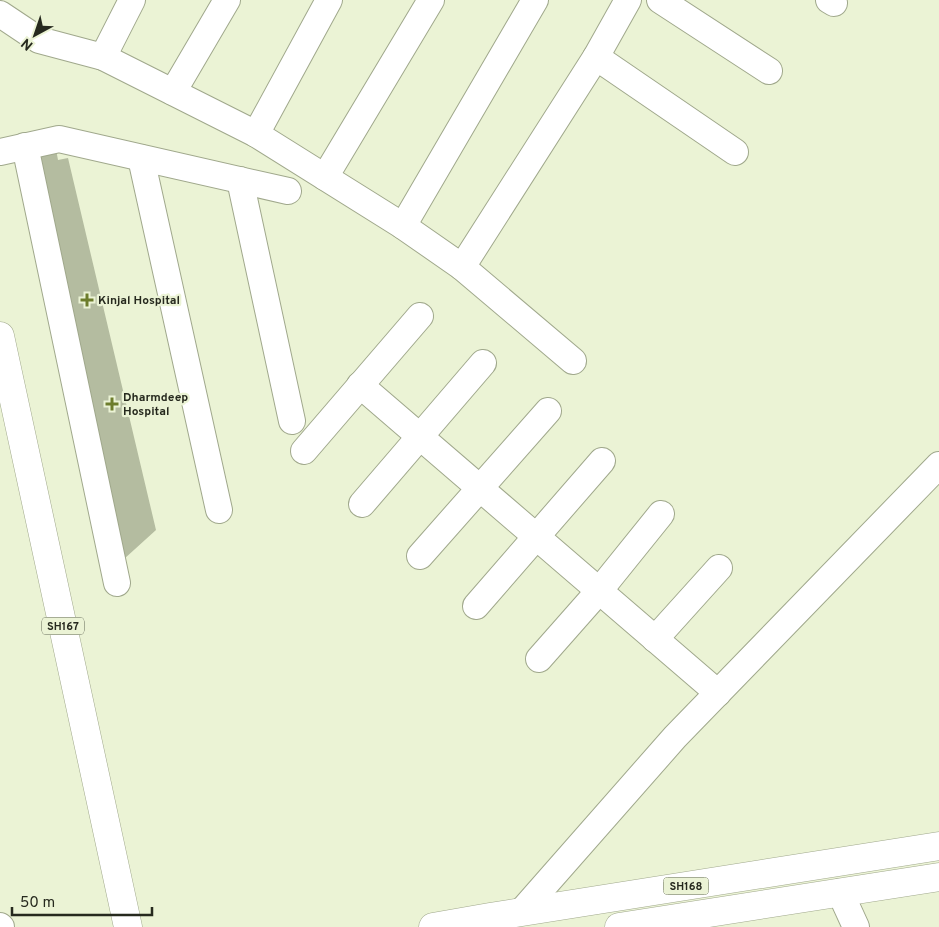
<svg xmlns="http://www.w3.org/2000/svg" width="939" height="927" viewBox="0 0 939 927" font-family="Overpass,sans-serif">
<rect width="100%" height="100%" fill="#ebf3d5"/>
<path fill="#b4bca0" d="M 55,144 L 58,160 L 68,158 L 156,530 L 124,559 L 33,149 Z"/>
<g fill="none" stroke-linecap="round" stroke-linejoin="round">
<g stroke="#a0a88c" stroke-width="28">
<g id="minor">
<path d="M 660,0 L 769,71"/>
<path d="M 829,0 L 834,3"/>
<path d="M 0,14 L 39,40 L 103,57 L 256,134 L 403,226 L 462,267 L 596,57 L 628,0"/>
<path d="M 103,57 L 132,0"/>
<path d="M 596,57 L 735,152"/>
<path d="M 173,92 L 227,0"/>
<path d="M 256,134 L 329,0"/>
<path d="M 25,146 L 117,583"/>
<path d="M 0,152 L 59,139 L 288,191"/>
<path d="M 141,158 L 219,510"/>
<path d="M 325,177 L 431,0"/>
<path d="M 240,180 L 292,421"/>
<path d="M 403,226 L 535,0"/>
<path d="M 462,267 L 573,361"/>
<path d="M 360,385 L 718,693"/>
<path d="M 304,451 L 420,316"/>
<path d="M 362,504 L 483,363"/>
<path d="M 420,556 L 548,411"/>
<path d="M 476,606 L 602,461"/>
<path d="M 655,639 L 719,568"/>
<path d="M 539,659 L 599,591 L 661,514"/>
<path d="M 840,892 L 856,927"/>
<path d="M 522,911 L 675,737 L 939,465"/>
<path d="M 0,926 L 1,927"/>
</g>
</g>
<g stroke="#a0a88c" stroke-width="29">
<g id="major">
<path d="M 0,336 L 128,927"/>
<path d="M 433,927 L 490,917 L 939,846"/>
<path d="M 619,927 L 939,877"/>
</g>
</g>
<use href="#minor" stroke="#fff" stroke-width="26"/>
<use href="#major" stroke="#fff" stroke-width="28"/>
</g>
<g fill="#6d7d2c" stroke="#ebf3d5" stroke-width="2">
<path d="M84.5 292.5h5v5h5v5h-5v5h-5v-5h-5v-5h5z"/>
<path d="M109.5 396.5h5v5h5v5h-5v5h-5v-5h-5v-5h5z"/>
</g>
<g text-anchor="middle" stroke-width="4.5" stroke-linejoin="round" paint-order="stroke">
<g fill="#ebf3d5" stroke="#616655" stroke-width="1">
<rect x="42" y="617.5" width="42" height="17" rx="4"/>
<rect x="663.5" y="877.5" width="45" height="17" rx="4"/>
</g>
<g font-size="11" font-weight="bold" fill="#26291e">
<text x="63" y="630">SH167</text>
<text x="686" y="890">SH168</text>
</g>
<g font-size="12" font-weight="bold" fill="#26291e" stroke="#ebf3d5" text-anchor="start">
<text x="98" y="304">Kinjal Hospital</text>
<text x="123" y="401">Dharmdeep<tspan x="123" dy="14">Hospital</tspan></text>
</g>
</g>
<g transform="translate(35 35) rotate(220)" stroke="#ebf3d5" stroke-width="4" paint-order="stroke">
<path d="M0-4L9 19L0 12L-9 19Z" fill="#26291e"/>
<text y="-8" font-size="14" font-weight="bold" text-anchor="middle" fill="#26291e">N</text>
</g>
<path d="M12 907v8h140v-8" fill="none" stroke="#26291e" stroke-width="2.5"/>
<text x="20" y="907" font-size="15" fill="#26291e" stroke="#ebf3d5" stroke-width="4" paint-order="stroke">50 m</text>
</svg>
